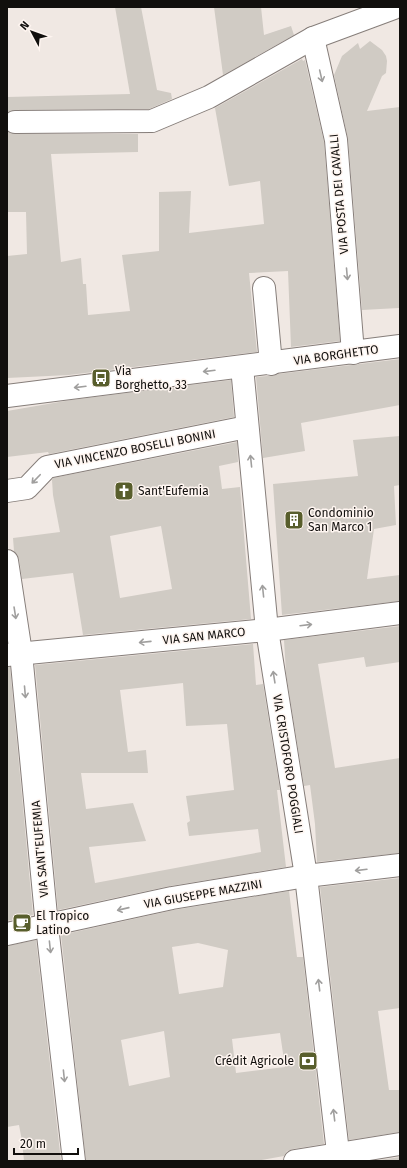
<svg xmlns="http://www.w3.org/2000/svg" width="407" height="1168" viewBox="0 0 407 1168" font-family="'Fira Sans',sans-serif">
<rect width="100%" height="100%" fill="#f0e8e3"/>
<g fill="#d0cbc4" fill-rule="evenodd">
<path d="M 115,7 L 141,7 L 157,90 L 171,93 L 172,99 L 149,109 L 15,110 L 7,113 L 7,97 L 130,94 Z"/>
<path d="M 214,7 L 261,7 L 264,35 L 291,26 L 294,35 L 223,75 Z"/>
<path d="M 370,41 L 382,50 L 386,56 L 387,61 L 386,73 L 382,76 L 367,111 L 400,107 L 400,298 L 399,308 L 362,310 L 348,139 L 334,75 L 342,56 L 347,52 L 358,43 L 360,49 Z"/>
<path d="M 302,59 L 303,61 L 305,60 L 324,142 L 340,341 L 291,347 L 288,271 L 249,273 L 257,352 L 69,375 L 7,378 L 7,256 L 27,254 L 26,212 L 7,212 L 7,131 L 15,134 L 138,134 L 138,152 L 51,154 L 61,262 L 81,258 L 83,284 L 86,284 L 88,315 L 130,311 L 122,255 L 159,251 L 159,192 L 191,191 L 189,233 L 264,224 L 260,181 L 229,186 L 215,108 Z"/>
<path d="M 400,359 L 400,405 L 301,423 L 305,451 L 263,458 L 256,377 L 267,376 L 273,376 L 278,374 Z"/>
<path d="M 231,380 L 234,417 L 49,454 L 48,452 L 7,457 L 7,411 L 71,400 Z"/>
<path d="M 400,436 L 400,485 L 394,486 L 396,525 L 374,529 L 367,579 L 400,575 L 400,601 L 282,615 L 273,484 L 358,476 L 353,440 Z"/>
<path d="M 237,442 L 238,462 L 219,466 L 222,489 L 240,487 L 251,619 L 83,635 L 73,573 L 22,579 L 19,559 L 17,554 L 14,551 L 13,538 L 60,532 L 53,495 L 52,480 L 53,478 ZM 161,526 L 172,589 L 120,598 L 110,536 Z"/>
<path d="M 400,626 L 400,662 L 366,667 L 364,657 L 318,664 L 335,768 L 400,758 L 400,853 L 317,862 L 315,824 L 310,785 L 304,786 L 286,673 L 284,640 Z"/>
<path d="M 253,644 L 256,685 L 263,684 L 280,790 L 277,790 L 286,867 L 170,886 L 58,910 L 35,665 ZM 183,683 L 186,726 L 227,724 L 234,790 L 186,796 L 190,821 L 187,823 L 189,836 L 258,829 L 261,852 L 95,883 L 89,847 L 146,841 L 133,803 L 86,809 L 81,773 L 148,773 L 146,750 L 128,752 L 120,690 Z"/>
<path d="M 7,667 L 10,667 L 33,915 L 7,921 Z"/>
<path d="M 400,878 L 400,1008 L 378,1011 L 389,1090 L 400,1090 L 400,1132 L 349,1140 L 320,887 Z"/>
<path d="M 289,891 L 297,957 L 303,957 L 324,1144 L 293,1149 L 287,1151 L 284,1156 L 256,1161 L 86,1161 L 61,935 L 174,910 ZM 198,943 L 228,950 L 223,987 L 179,994 L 172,947 ZM 164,1031 L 170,1077 L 129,1086 L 121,1040 ZM 280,1033 L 285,1067 L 236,1073 L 232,1039 Z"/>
<path d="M 36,940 L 61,1161 L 24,1161 L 22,1141 L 19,1125 L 7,1127 L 7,946 Z"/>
<path d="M 400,1157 L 400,1161 L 373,1161 Z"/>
</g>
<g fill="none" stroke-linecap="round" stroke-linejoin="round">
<g stroke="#867e7a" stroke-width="24">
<g id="minor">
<path d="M 313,38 L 336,140 L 353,353"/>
<path d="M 15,122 L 152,121 L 209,97 L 313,38 L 394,8"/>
<path d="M 264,288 L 271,364"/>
<path d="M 242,367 L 267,630 L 306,876 L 339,1161"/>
<path d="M 7,396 L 400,346"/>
<path d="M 7,491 L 27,488 L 47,467 L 247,427"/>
<path d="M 7,561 L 21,653 L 47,926 L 74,1161"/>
<path d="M 7,655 L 267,630 L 400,613"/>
<path d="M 7,934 L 172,898 L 306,876 L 400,865"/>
<path d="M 295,1161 L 400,1144"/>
</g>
</g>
<use href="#minor" stroke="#fff" stroke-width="22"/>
</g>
<defs><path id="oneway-shaft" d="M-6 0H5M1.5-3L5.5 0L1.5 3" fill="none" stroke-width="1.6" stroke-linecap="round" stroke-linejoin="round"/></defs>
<g stroke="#a09f9e">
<use href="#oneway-shaft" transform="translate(321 76) rotate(77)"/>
<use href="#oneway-shaft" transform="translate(347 274) rotate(85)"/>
<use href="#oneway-shaft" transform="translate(209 371) rotate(173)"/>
<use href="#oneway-shaft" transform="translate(80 387) rotate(173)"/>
<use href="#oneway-shaft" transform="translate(251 461) rotate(-96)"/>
<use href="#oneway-shaft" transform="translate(36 479) rotate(134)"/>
<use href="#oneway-shaft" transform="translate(263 591) rotate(-96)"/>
<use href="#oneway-shaft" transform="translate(15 613) rotate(81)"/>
<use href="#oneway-shaft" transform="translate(306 625) rotate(-7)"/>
<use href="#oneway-shaft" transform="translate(145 642) rotate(174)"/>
<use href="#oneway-shaft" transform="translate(274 677) rotate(-99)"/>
<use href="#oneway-shaft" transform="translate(25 692) rotate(85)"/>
<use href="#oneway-shaft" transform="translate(361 870) rotate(173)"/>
<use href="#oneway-shaft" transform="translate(123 909) rotate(167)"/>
<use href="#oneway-shaft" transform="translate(50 947) rotate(84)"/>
<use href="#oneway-shaft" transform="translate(319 985) rotate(-97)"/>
<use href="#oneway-shaft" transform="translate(64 1076) rotate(84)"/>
<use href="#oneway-shaft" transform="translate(334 1115) rotate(-97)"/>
</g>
<defs>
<g id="bus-square" transform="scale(1)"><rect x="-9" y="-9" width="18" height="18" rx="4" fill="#585e2c" stroke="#fef5f0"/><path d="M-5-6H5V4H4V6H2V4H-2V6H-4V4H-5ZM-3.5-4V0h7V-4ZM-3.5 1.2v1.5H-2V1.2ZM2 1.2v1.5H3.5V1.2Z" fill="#fff"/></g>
<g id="church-square" transform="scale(1)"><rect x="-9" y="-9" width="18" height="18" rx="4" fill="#585e2c" stroke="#fef5f0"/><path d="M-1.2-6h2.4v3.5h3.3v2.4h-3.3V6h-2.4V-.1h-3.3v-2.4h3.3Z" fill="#fff"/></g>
<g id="building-square" transform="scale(1)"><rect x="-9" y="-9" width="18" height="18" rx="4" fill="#585e2c" stroke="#fef5f0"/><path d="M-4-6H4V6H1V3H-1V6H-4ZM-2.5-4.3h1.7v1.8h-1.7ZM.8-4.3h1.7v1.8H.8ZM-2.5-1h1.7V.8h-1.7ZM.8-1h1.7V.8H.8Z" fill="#fff"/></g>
<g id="cafe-square" transform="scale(1)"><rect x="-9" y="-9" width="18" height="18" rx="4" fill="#585e2c" stroke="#fef5f0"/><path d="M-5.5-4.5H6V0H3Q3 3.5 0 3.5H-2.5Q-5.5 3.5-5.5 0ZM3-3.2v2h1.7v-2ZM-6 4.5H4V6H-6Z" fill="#fff"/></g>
<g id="bank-square" transform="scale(1)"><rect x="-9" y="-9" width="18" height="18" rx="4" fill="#585e2c" stroke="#fef5f0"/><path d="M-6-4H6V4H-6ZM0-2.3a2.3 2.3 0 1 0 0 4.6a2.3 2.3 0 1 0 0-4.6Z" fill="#fff"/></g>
</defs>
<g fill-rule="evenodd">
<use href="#bus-square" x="101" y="378"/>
<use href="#church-square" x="124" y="491"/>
<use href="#building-square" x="294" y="520"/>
<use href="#cafe-square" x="22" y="923"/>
<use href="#bank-square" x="308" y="1061"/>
</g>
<g text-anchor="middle" stroke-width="3" stroke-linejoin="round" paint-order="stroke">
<g font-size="12" fill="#110f0d" stroke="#fef5f0">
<text transform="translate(339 194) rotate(-95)" y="4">VIA POSTA DEI CAVALLI</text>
<text transform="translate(336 355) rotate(-8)" y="4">VIA BORGHETTO</text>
<text transform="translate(135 449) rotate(-11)" y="4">VIA VINCENZO BOSELLI BONINI</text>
<text transform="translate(204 636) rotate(-6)" y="4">VIA SAN MARCO</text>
<text transform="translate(288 764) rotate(81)" y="4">VIA CRISTOFORO POGGIALI</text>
<text transform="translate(40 849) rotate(-95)" y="4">VIA SANT'EUFEMIA</text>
<text transform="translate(203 894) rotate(-10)" y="4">VIA GIUSEPPE MAZZINI</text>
</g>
<g font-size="12" fill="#110f0d" stroke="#fef5f0" text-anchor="start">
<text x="115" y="375">Via<tspan x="115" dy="14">Borghetto, 33</tspan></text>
<text x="138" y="495">Sant'Eufemia</text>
<text x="308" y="517">Condominio<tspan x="308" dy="14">San Marco 1</tspan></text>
<text x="36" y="920">El Tropico<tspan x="36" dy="14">Latino</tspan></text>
<text x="294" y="1065" text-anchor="end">Crédit Agricole</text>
</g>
</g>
<rect width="407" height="1168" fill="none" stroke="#110f0d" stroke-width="16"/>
<g transform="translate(32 32) rotate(311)" stroke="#fef5f0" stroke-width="3" paint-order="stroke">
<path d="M0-3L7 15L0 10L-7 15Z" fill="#110f0d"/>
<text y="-6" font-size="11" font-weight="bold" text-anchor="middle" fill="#110f0d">N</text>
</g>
<path d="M14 1148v6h64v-6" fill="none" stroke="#110f0d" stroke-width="2"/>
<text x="20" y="1148" font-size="12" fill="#110f0d" stroke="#fef5f0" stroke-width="3" paint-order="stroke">20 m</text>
</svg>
